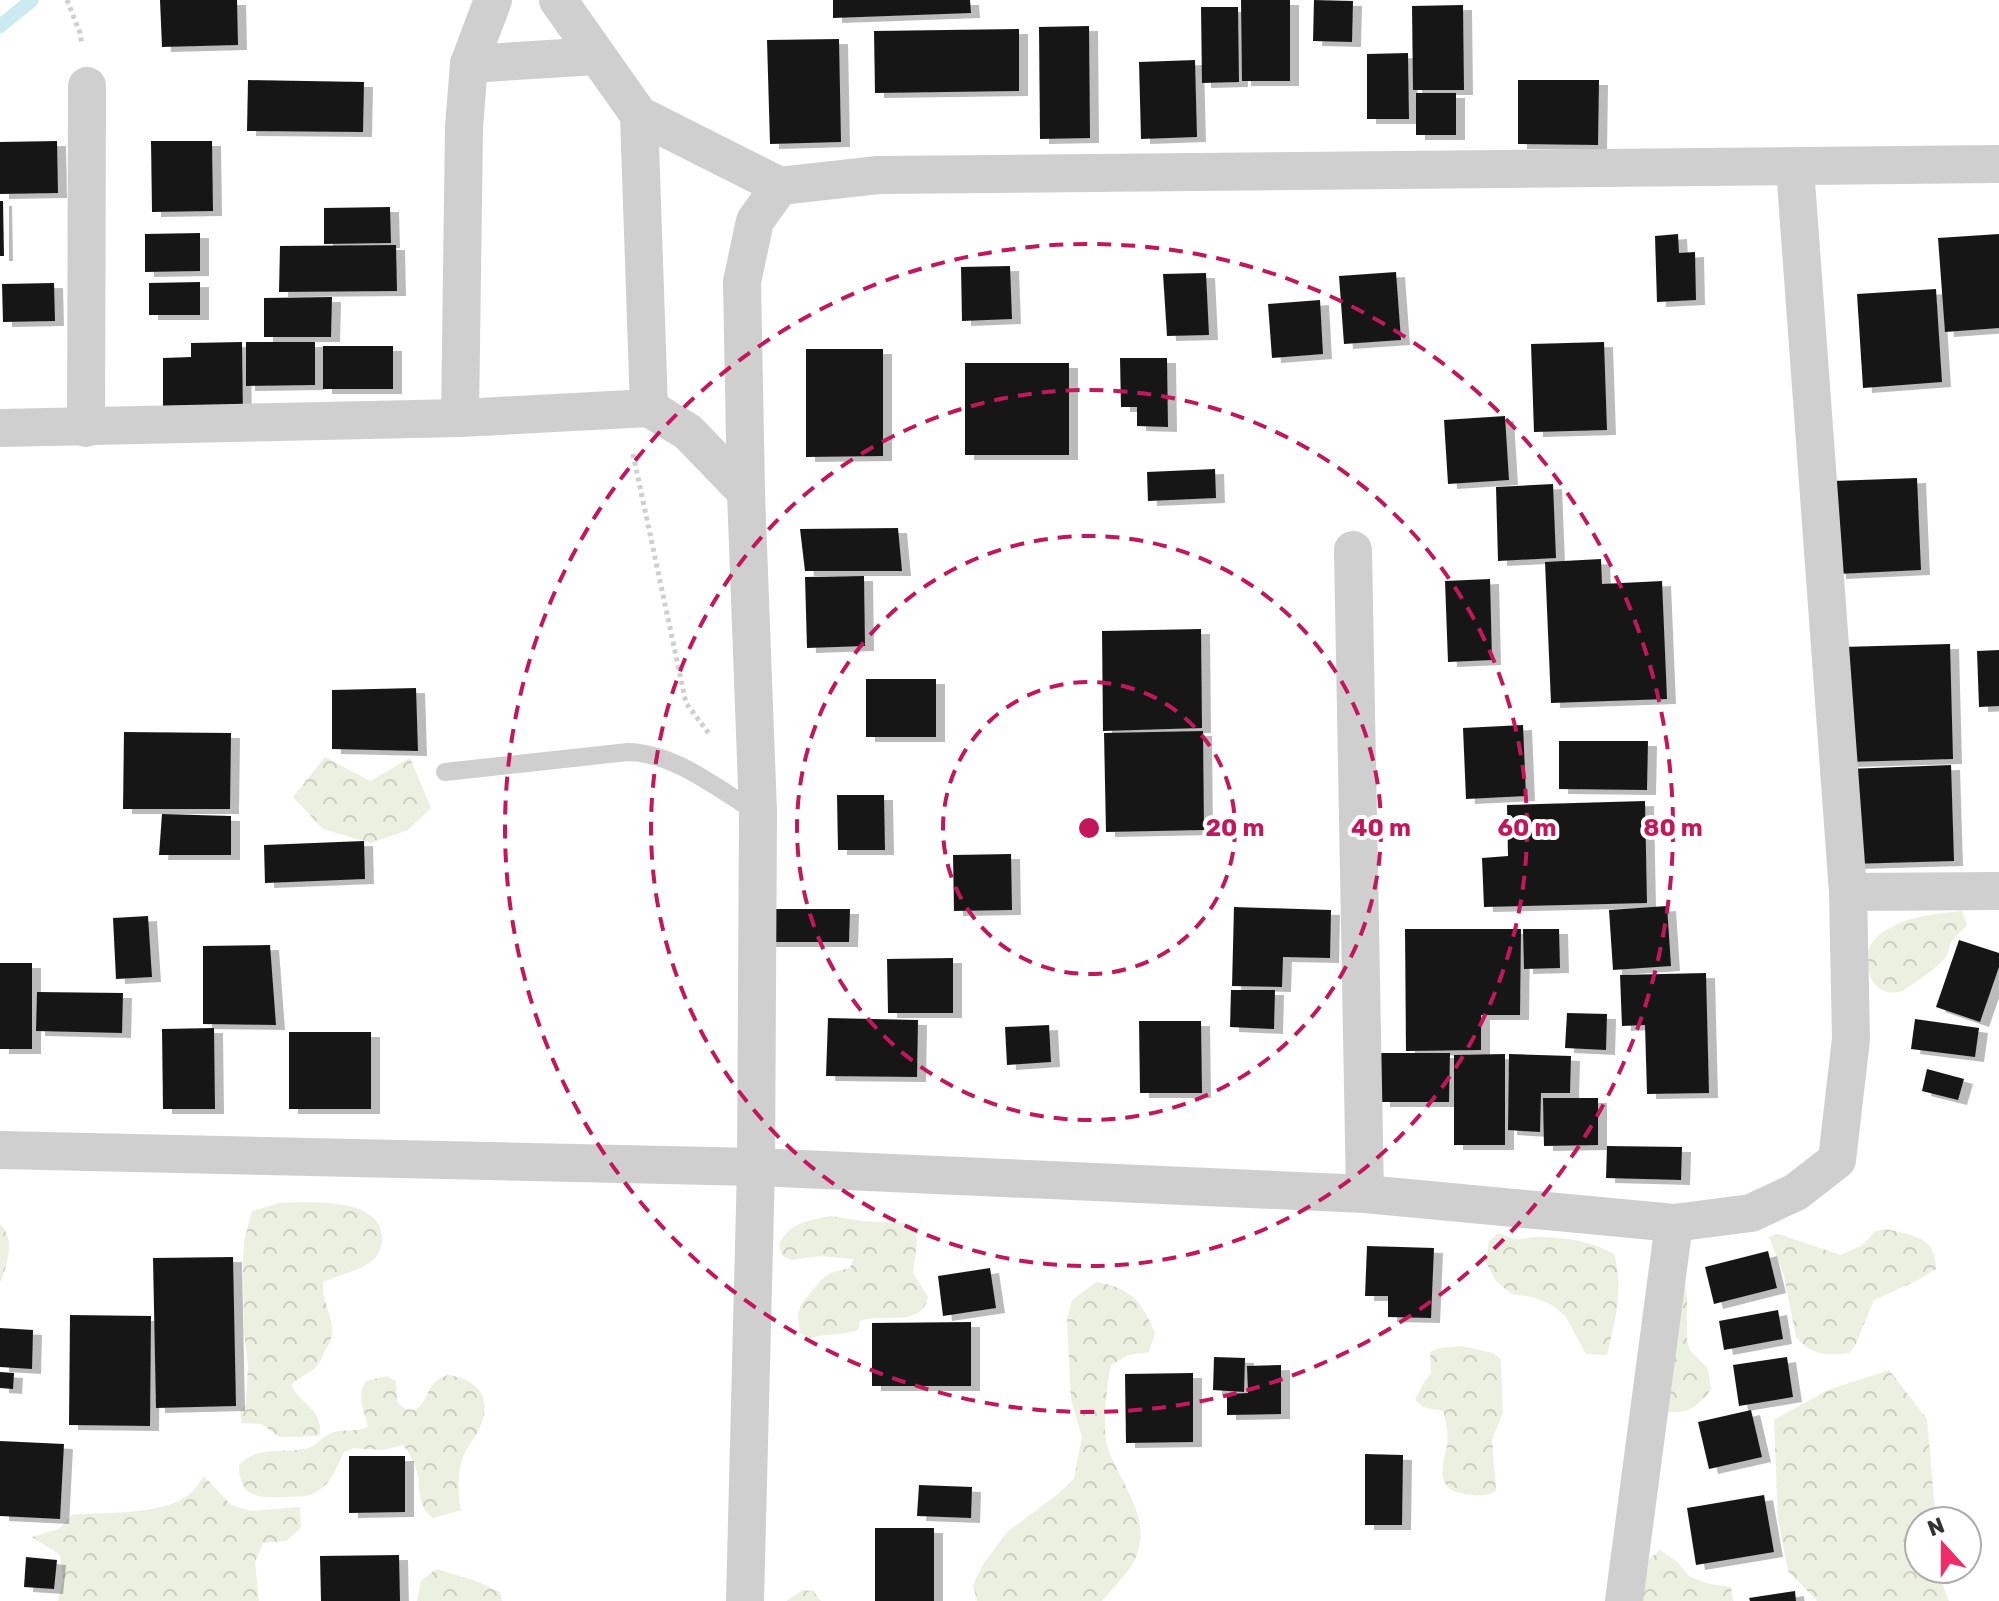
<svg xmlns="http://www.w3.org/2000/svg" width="1999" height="1601" viewBox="0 0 1999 1601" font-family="Rubik,sans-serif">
<defs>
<pattern id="forest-crowns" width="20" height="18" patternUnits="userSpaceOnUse" patternTransform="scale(2)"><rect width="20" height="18" fill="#ecf0e0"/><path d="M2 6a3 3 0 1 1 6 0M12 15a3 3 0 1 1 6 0" fill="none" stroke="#cbcec1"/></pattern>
<filter id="shadow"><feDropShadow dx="9" dy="5" stdDeviation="0" flood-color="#0004"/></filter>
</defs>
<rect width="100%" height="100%" fill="#fff"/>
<g fill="url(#forest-crowns)">
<path d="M 325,757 L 370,781 L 410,758 L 431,808 L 408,830 L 371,843 L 323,829 L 293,797 Z"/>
<path d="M 1962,911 L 1967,925 C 1963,930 1958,934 1954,938 C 1949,943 1949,950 1947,955 C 1943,964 1912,985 1904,990 C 1873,1004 1856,959 1875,939 C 1897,917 1933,914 1962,911 Z"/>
<path d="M 279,1203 C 308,1202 381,1197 382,1237 C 383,1245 380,1253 374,1259 C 360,1272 339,1274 323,1282 C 321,1307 342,1326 326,1349 C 323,1354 321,1362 317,1366 C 310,1374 298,1377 291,1385 C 303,1407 325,1411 319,1436 L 279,1437 L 262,1424 L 242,1423 L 240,1412 L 246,1404 L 248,1364 L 244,1333 L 243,1262 L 244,1241 L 252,1211 Z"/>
<path d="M 830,1216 L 862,1221 L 903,1223 L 915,1232 L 917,1242 L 913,1273 L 928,1297 C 921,1329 883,1312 860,1321 L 858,1330 C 842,1336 826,1333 810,1338 L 800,1333 L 798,1314 L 801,1304 L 822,1279 L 830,1273 L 850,1268 L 853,1259 L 821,1256 L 791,1260 L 782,1256 L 779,1245 C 790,1221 807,1222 830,1216 Z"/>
<path d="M 0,1224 C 16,1239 7,1266 0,1283 Z"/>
<path d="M 1886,1229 C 1913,1236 1935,1235 1936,1269 L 1920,1279 L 1874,1300 L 1855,1346 L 1849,1353 C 1827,1356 1810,1355 1796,1337 L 1784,1276 L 1769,1237 L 1779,1234 L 1840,1255 L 1861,1246 L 1876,1231 Z"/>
<path d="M 1499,1233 C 1523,1244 1519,1237 1541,1237 C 1568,1238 1591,1241 1614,1254 C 1624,1288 1615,1321 1607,1355 L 1586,1354 L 1566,1317 L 1552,1305 L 1533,1297 L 1511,1294 L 1495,1280 L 1486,1262 L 1489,1241 Z"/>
<path d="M 1684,1279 L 1687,1299 L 1687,1340 L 1690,1350 L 1708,1369 L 1711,1389 C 1699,1407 1682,1418 1661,1409 Z"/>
<path d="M 1096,1282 C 1131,1288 1142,1301 1155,1333 L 1149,1352 L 1129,1355 L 1111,1365 C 1107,1381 1102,1429 1107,1445 C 1118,1481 1153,1517 1136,1557 C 1129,1573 1113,1587 1102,1601 L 977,1601 L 973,1585 L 982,1566 L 1007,1532 L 1058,1494 L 1074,1479 L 1082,1437 L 1071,1400 L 1067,1320 L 1072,1300 Z"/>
<path d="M 1461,1346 L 1493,1353 L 1501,1359 L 1503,1412 L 1492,1440 L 1496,1491 C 1486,1497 1476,1496 1465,1494 C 1437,1490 1441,1471 1446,1450 C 1449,1438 1447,1423 1443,1411 L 1423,1407 L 1415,1400 L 1424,1382 L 1431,1373 L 1430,1352 L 1440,1348 Z"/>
<path d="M 1889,1370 L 1927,1419 L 1936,1521 L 1919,1521 L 1919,1569 L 1940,1569 L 1944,1588 L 1949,1601 L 1817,1601 L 1788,1571 L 1778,1520 L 1774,1420 L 1828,1390 Z"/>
<path d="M 448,1375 C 482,1380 494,1402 477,1433 C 472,1442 465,1449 462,1460 C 457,1477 458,1492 461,1510 L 433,1518 C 417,1506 421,1493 418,1476 C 416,1465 410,1454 403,1445 L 383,1450 L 353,1448 L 344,1452 C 336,1468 332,1483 316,1492 C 306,1498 297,1496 286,1497 C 259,1498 239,1498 239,1465 C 258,1445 280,1454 304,1449 C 316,1447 320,1438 331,1433 C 343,1429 356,1432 368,1427 C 365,1410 355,1398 366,1381 L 387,1376 L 396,1381 L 397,1402 L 405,1409 L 415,1410 C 432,1399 424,1382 448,1375 Z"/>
<path d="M 204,1476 L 231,1505 L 251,1511 L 300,1507 L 301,1528 L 286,1541 L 263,1543 L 255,1562 L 259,1601 L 58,1601 L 63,1580 L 60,1555 L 32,1537 L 59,1529 L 71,1515 C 105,1511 167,1517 193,1491 C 197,1487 201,1480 204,1476 Z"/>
<path d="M 1660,1550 L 1677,1562 L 1690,1577 L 1710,1584 L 1731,1587 L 1733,1601 L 1636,1601 L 1644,1564 Z"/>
<path d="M 436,1569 L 476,1581 L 500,1592 L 502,1601 L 417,1601 L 421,1581 Z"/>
<path d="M 803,1590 L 813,1591 L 821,1601 L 786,1601 Z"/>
</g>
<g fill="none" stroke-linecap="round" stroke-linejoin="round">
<path stroke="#ccebf0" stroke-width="14" d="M 0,26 L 32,0"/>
</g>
<g fill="#191919" filter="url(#shadow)">
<path d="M 160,0 L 237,0 L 238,45 L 162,47 Z"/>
<path d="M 833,0 L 970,0 L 971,13 L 833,18 Z"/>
<path d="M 1241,0 L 1290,0 L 1290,81 L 1242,81 Z"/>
<path d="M 1314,0 L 1353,1 L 1352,42 L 1313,41 Z"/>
<path d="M 1463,5 L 1464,90 L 1413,90 L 1412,6 Z"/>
<path d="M 1201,7 L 1238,7 L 1239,82 L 1202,83 Z"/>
<path d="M 1089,26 L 1090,138 L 1040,139 L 1039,27 Z"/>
<path d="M 1019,29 L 1019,91 L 875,93 L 874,31 Z"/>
<path d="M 839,39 L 841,142 L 770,144 L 767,40 Z"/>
<path d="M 1408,53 L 1409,119 L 1367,119 L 1367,54 Z"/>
<path d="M 1195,60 L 1197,137 L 1141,139 L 1139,62 Z"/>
<path d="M 248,80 L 364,82 L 363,132 L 247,131 Z"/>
<path d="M 1518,80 L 1599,80 L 1598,145 L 1518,144 Z"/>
<rect x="1416" y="93" width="40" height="42"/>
<path d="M 57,141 L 58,193 L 0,194 L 0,142 Z"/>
<path d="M 151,141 L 212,141 L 213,211 L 152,212 Z"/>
<path d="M 0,201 L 3,201 L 4,256 L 0,256 Z"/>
<path d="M 390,207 L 391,243 L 324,244 L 324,208 Z"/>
<path d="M 200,233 L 200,271 L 145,272 L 145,234 Z"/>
<path d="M 1678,234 L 1679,253 L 1695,252 L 1696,300 L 1657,302 L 1655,236 Z"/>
<path d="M 1999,234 L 1999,328 L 1945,332 L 1938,238 Z"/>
<path d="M 396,245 L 397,291 L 279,292 L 280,246 Z"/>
<path d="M 1010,266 L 1012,319 L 962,321 L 961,267 Z"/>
<path d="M 1396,272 L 1401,340 L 1344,344 L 1339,276 Z"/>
<path d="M 1206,273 L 1209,335 L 1167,336 L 1163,274 Z"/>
<path d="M 200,282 L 200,315 L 149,315 L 149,283 Z"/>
<path d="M 54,283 L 55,321 L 3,322 L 2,284 Z"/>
<path d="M 1936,289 L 1942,382 L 1863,388 L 1857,294 Z"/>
<path d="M 332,297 L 331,337 L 264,337 L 264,298 Z"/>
<path d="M 1320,300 L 1323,354 L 1272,358 L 1268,304 Z"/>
<path d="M 242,342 L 243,420 L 163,420 L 163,358 L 191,357 L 191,343 Z"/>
<path d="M 246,342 L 315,342 L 315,385 L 246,386 Z"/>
<path d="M 1604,342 L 1607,430 L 1534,432 L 1531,344 Z"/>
<rect x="323" y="346" width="70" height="43"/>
<path d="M 806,349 L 883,349 L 883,456 L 806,457 Z"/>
<path d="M 1120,358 L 1167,358 L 1168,427 L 1137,426 L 1137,407 L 1121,407 Z"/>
<rect x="965" y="363" width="104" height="92"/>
<path d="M 1505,416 L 1509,480 L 1448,484 L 1444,420 Z"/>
<path d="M 1215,469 L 1216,498 L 1148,501 L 1147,472 Z"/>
<path d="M 1917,478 L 1921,570 L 1837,574 L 1832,481 Z"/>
<path d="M 1553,484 L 1556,558 L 1498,561 L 1496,487 Z"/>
<path d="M 898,528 L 902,571 L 805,571 L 800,529 Z"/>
<path d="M 1601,559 L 1602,584 L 1662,581 L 1667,699 L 1551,703 L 1545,562 Z"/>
<path d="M 864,576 L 865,646 L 807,648 L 805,577 Z"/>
<path d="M 1490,579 L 1492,660 L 1448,662 L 1445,581 Z"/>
<path d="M 1201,629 L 1202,728 L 1103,731 L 1102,631 Z"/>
<path d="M 1950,644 L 1953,759 L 1846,762 L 1842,647 Z"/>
<path d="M 1999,650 L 1999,706 L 1979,707 L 1977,651 Z"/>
<rect x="866" y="679" width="70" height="58"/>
<path d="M 416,688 L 418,751 L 332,749 L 332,690 Z"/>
<path d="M 1523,725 L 1526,796 L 1466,799 L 1463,728 Z"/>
<path d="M 1203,731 L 1204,830 L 1106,832 L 1104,733 Z"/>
<path d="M 124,732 L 231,733 L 230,809 L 123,809 Z"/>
<path d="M 1559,741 L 1648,741 L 1647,790 L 1559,789 Z"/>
<path d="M 1951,765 L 1954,861 L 1850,864 L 1847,769 Z"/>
<path d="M 837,795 L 884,795 L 885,850 L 838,850 Z"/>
<path d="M 1645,801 L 1647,903 L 1484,907 L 1482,858 L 1508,856 L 1507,805 Z"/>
<path d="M 162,814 L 231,816 L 231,855 L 159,855 Z"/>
<path d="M 364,841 L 365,879 L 265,883 L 264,845 Z"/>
<path d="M 1011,854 L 1012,910 L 954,911 L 953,855 Z"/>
<path d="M 1667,906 L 1671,966 L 1613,970 L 1609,910 Z"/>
<path d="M 1234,907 L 1331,910 L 1330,958 L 1283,957 L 1282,987 L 1232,986 Z"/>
<path d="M 767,909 L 850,909 L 849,942 L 767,942 Z"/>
<path d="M 148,916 L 152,977 L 116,979 L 113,918 Z"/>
<path d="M 1405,929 L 1521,929 L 1520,1015 L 1481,1015 L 1481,1050 L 1406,1051 Z"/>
<path d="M 1523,929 L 1559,929 L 1560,968 L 1524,969 Z"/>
<path d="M 1959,940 L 1999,953 L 1999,967 L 1980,1022 L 1936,1007 Z"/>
<path d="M 270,945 L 276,1025 L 203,1024 L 203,946 Z"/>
<path d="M 953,958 L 953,1013 L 888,1013 L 887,959 Z"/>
<rect x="0" y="963" width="32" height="86"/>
<path d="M 1706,973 L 1709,1093 L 1647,1094 L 1645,1025 L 1622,1026 L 1620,975 Z"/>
<path d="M 1231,990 L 1275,990 L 1274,1029 L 1230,1027 Z"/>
<path d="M 37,992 L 123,993 L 122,1033 L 36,1031 Z"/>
<path d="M 1567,1013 L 1607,1014 L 1606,1050 L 1565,1048 Z"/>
<path d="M 828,1018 L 918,1020 L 917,1077 L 826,1076 Z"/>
<path d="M 1915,1019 L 1979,1028 L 1975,1057 L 1911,1049 Z"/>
<path d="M 1139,1021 L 1201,1021 L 1202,1093 L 1140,1093 Z"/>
<path d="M 1049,1025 L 1051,1062 L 1007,1065 L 1005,1027 Z"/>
<path d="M 214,1028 L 215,1109 L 163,1109 L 162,1029 Z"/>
<rect x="289" y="1032" width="82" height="77"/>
<path d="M 1381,1053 L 1450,1053 L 1449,1102 L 1381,1102 Z"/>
<path d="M 1505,1054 L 1505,1145 L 1454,1145 L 1454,1055 Z"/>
<path d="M 1509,1054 L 1571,1056 L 1570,1093 L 1541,1093 L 1540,1132 L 1508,1130 Z"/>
<path d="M 1927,1069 L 1964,1079 L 1958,1100 L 1922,1091 Z"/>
<path d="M 1543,1098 L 1598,1098 L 1598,1145 L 1544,1146 Z"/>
<path d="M 1607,1146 L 1682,1147 L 1681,1180 L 1606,1178 Z"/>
<path d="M 1367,1246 L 1434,1248 L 1431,1318 L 1388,1317 L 1388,1296 L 1365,1296 Z"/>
<path d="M 1768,1251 L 1777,1288 L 1714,1304 L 1705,1267 Z"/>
<path d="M 233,1257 L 236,1406 L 156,1408 L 153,1258 Z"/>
<path d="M 990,1268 L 996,1308 L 943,1316 L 938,1276 Z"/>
<path d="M 1778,1310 L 1783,1339 L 1724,1350 L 1719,1321 Z"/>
<path d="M 70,1315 L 151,1316 L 150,1426 L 69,1425 Z"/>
<path d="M 971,1322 L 971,1386 L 872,1386 L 872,1323 Z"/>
<path d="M 0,1328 L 33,1330 L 32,1369 L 0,1367 Z"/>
<path d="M 1214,1357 L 1245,1358 L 1244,1392 L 1213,1390 Z"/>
<path d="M 1787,1357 L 1793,1397 L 1739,1406 L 1733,1365 Z"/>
<path d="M 1281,1365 L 1281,1414 L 1227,1415 L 1227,1394 L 1248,1393 L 1247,1366 Z"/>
<path d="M 0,1372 L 14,1373 L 13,1389 L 0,1388 Z"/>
<path d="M 1193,1373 L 1193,1442 L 1126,1443 L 1125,1374 Z"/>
<path d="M 1751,1410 L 1762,1457 L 1709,1469 L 1698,1422 Z"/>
<path d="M 0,1441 L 64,1444 L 60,1519 L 0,1516 Z"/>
<path d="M 1365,1454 L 1403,1455 L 1402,1525 L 1365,1525 Z"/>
<path d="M 349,1456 L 405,1456 L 405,1512 L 349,1513 Z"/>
<path d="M 919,1485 L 972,1487 L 971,1518 L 917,1516 Z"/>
<path d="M 1764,1495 L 1774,1552 L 1696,1565 L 1687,1508 Z"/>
<rect x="875" y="1528" width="59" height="73"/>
<path d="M 399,1555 L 400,1601 L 321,1601 L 320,1556 Z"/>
<path d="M 26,1557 L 57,1560 L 54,1589 L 24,1587 Z"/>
<path d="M 1795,1591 L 1796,1601 L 1750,1601 L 1749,1598 Z"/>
</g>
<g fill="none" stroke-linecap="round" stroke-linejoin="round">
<g stroke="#cfcfcf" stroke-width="5" stroke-dasharray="4 4" stroke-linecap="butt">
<path d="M 67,0 L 80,33 L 82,45"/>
<path d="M 633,454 L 686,703 L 710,735"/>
</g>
<path stroke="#cfcfcf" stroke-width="18" d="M 445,772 L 628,752 C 675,753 718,789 758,813"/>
<g stroke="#cfcfcf" stroke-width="38">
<path d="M 558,0 L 639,115 L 649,408"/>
<path d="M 469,64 L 597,56"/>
<path d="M 639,115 L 780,186"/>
<path d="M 460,418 L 464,127 L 469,64 L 493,0"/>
<path d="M 0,428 L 460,418 L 649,408 L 688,432 L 746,492"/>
<path d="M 86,428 L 87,86"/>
<path d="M 1353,550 L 1365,1194"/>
<path d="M 1848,892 L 1999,891"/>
<path d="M 0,1150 L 756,1167 L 1365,1194 L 1674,1223 L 1751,1213 L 1796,1192 L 1837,1160 L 1851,1039 L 1848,892 L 1795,168"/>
<path d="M 745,1601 L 756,1167 L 758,813 L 746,492 L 742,282 L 755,221 L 780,186 L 878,175 L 1999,164"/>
<path d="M 1624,1601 L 1674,1223"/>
</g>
</g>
<g fill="none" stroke="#c2185b" stroke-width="4" stroke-dasharray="14 10">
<circle cx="1089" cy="828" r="146"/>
<circle cx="1089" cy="828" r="292"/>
<circle cx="1089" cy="828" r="438"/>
<circle cx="1089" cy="828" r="584"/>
</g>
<circle cx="1089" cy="828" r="12" fill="#c2185b" stroke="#fff" stroke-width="4"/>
<g font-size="24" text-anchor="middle" font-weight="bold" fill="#c2185b" stroke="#fff" stroke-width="8" stroke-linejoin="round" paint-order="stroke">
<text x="1235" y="836">20 m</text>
<text x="1381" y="836">40 m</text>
<text x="1527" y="836">60 m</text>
<text x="1673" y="836">80 m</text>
</g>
<g transform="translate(1943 1545) rotate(339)"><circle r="38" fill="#ffffff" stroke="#adadad" stroke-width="2"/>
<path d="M0-6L14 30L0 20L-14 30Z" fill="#f32b6a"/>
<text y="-12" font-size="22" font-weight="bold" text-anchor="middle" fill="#323232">N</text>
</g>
</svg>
